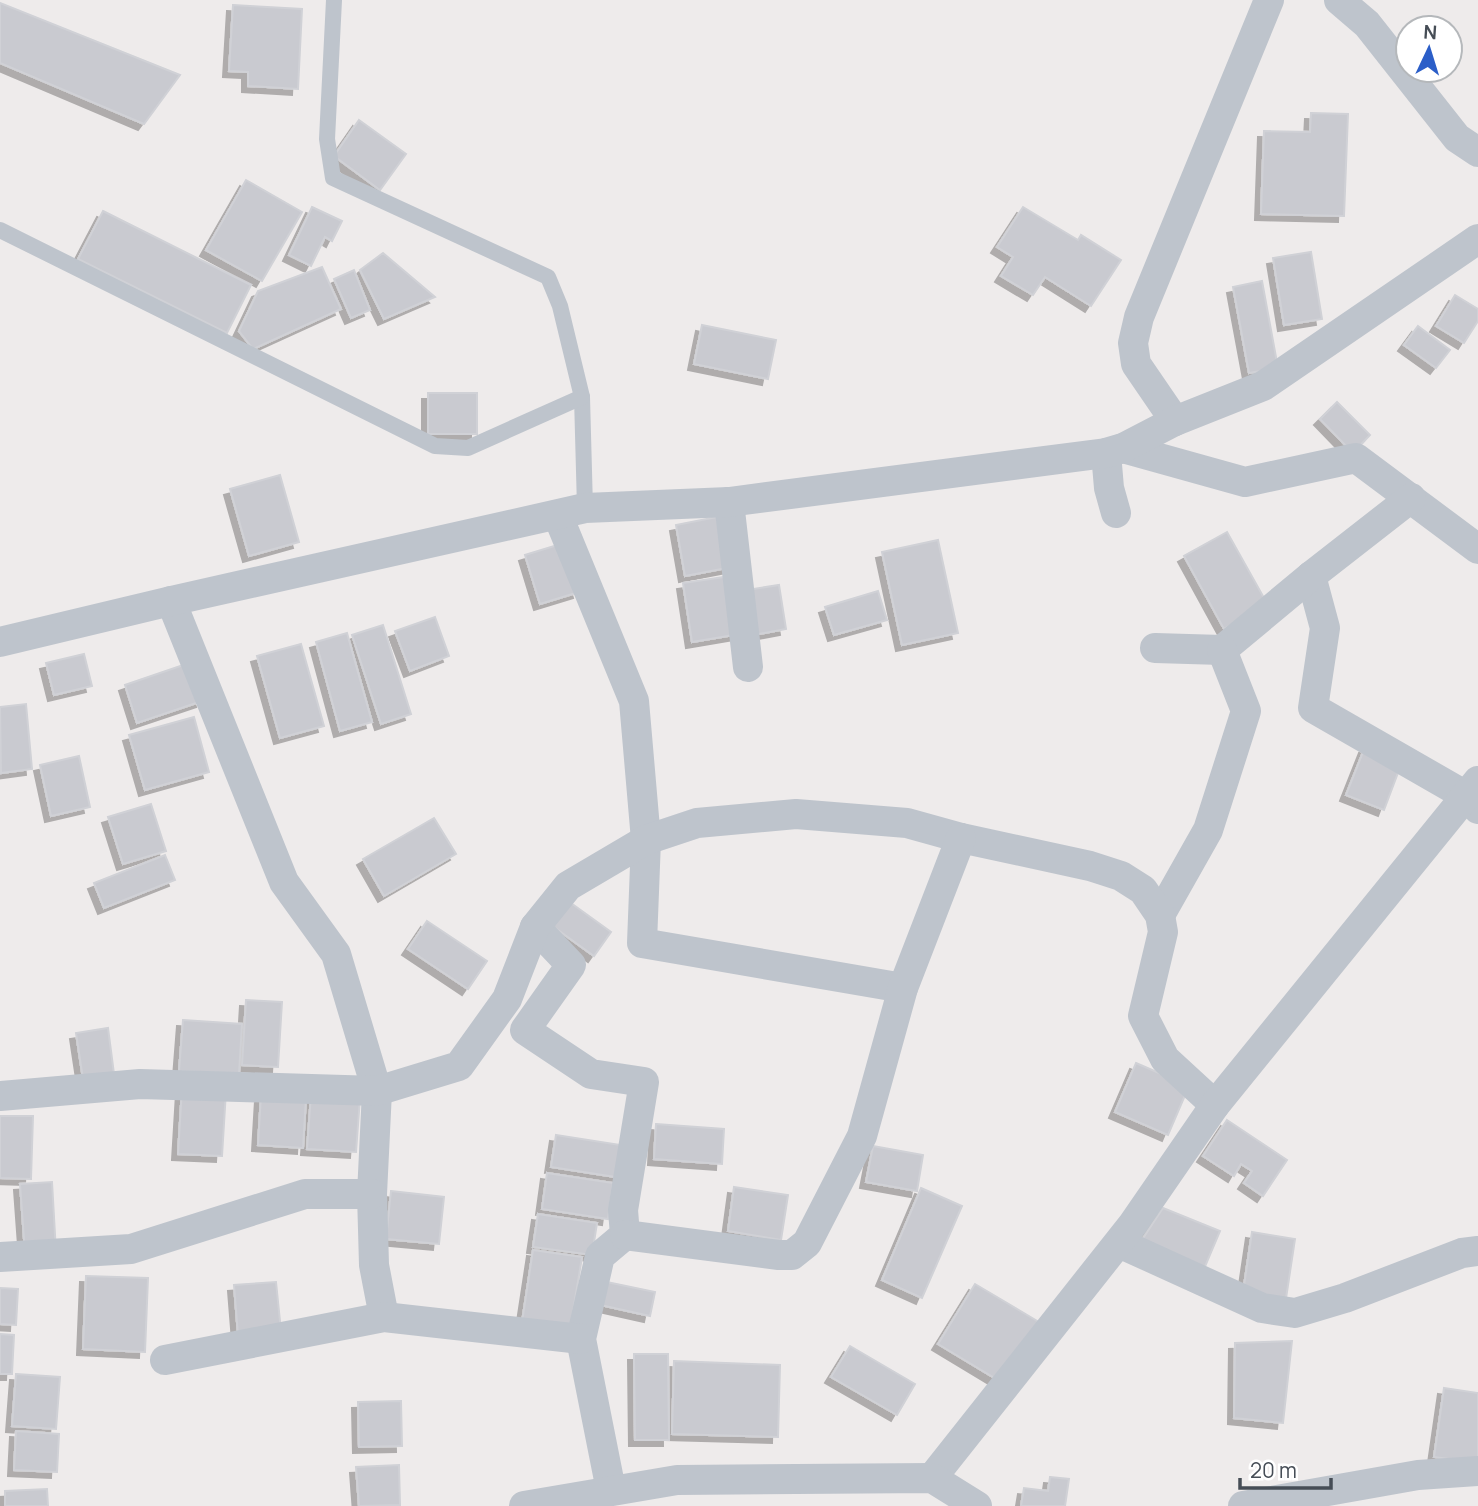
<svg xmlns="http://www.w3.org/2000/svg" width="1478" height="1506" viewBox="0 0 1478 1506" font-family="Manrope,sans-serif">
<defs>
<filter id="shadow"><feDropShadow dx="-6" dy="6" stdDeviation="0" flood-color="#0004"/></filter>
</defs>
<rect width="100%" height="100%" fill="#eeebeb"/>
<g fill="#c9cad0" stroke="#d0d1d6" stroke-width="2" filter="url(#shadow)">
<path d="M 0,3 L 180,75 L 144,124 L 0,63 Z"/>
<path d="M 233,5 L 302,9 L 298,89 L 248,86 L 248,72 L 229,71 Z"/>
<path d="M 1311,113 L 1348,114 L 1344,216 L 1261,214 L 1264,131 L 1310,132 Z"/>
<path d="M 359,120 L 406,154 L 380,190 L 334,156 Z"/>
<path d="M 246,180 L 302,212 L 262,281 L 206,250 Z"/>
<path d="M 312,207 L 342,221 L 332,241 L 325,237 L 311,266 L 289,255 Z"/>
<path d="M 1023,207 L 1078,240 L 1081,235 L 1121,260 L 1091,306 L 1045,277 L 1033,295 L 1001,276 L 1013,257 L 997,247 Z"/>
<path d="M 103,211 L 251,285 L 227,333 L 78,259 Z"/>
<path d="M 1311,252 L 1322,319 L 1284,325 L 1273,258 Z"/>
<path d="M 383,253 L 435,297 L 384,319 L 360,270 Z"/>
<path d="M 322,267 L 341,309 L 253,349 L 239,331 L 258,291 Z"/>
<path d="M 354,270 L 370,310 L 351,318 L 334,279 Z"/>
<path d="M 1262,281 L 1278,368 L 1249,373 L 1233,287 Z"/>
<path d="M 1455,295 L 1478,309 L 1478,321 L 1464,343 L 1436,326 Z"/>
<path d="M 702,325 L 776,340 L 768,379 L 694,364 Z"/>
<path d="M 1418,326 L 1450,350 L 1436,368 L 1404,345 Z"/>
<rect x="428" y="393" width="49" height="41"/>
<path d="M 1337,402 L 1370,435 L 1353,453 L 1320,419 Z"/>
<path d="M 280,475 L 299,542 L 249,556 L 230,489 Z"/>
<path d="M 722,516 L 732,567 L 685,576 L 676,525 Z"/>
<path d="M 1227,532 L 1268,605 L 1224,629 L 1184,556 Z"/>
<path d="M 938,540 L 958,633 L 902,645 L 882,552 Z"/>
<path d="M 564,543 L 579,592 L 540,604 L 525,555 Z"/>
<path d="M 731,576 L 740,634 L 692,642 L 683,583 Z"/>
<path d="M 779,585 L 786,629 L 748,636 L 740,591 Z"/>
<path d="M 878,591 L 887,620 L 834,635 L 825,607 Z"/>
<path d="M 435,617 L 449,656 L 410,671 L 395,631 Z"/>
<path d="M 383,625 L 411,714 L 381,724 L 352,635 Z"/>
<path d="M 347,633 L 372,722 L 340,731 L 316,642 Z"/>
<path d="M 301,644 L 324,726 L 280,738 L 257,656 Z"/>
<path d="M 84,654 L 92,686 L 54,695 L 46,663 Z"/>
<path d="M 189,663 L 202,701 L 137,723 L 125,685 Z"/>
<path d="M 26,704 L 32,769 L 1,773 L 0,707 Z"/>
<path d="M 194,717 L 209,772 L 145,790 L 129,735 Z"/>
<path d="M 1365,747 L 1402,762 L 1384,810 L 1346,795 Z"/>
<path d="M 79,756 L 90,807 L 51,816 L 40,765 Z"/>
<path d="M 151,804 L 166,851 L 123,864 L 108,817 Z"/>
<path d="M 434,818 L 456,854 L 384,896 L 363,859 Z"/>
<path d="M 165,855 L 175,880 L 104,908 L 94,883 Z"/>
<path d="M 564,898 L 611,932 L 594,956 L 547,922 Z"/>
<path d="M 427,921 L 487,961 L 468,989 L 408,949 Z"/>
<path d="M 246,1000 L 282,1002 L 278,1067 L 242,1065 Z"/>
<path d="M 183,1020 L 242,1024 L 239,1074 L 179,1071 Z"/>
<path d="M 108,1028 L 114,1074 L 83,1079 L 76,1033 Z"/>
<path d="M 1136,1063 L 1189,1086 L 1168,1135 L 1115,1112 Z"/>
<path d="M 182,1088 L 226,1091 L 222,1156 L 178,1154 Z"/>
<path d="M 261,1095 L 306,1098 L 303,1148 L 258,1145 Z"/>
<path d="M 311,1095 L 360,1098 L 356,1152 L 307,1149 Z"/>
<path d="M 0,1116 L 33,1116 L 31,1179 L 0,1178 Z"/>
<path d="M 1227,1120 L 1287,1160 L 1263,1196 L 1244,1183 L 1252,1171 L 1241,1164 L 1234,1176 L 1203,1156 Z"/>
<path d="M 656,1124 L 724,1129 L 722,1164 L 654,1159 Z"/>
<path d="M 556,1135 L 627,1146 L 622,1178 L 551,1167 Z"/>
<path d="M 873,1146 L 923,1155 L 917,1191 L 866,1182 Z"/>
<path d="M 547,1173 L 613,1183 L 608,1219 L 542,1209 Z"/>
<path d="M 52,1182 L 56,1252 L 25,1253 L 20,1184 Z"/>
<path d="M 734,1187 L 788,1195 L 781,1240 L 728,1231 Z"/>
<path d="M 921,1188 L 962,1206 L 922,1298 L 882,1280 Z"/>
<path d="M 391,1191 L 444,1197 L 439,1244 L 386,1239 Z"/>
<path d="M 1163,1208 L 1220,1231 L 1201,1276 L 1136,1249 Z"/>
<path d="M 538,1214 L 597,1223 L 592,1255 L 533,1247 Z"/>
<path d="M 1252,1232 L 1295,1239 L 1285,1305 L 1242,1299 Z"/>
<path d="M 533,1250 L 582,1257 L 570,1330 L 522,1322 Z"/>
<path d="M 86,1276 L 148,1278 L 145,1352 L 83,1349 Z"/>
<path d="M 602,1281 L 655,1292 L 650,1316 L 596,1304 Z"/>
<path d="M 276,1282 L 281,1331 L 238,1335 L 234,1285 Z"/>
<path d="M 975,1284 L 1039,1322 L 1003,1383 L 938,1344 Z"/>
<path d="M 0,1288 L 18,1289 L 16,1325 L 0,1324 Z"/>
<path d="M 0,1334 L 14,1335 L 12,1374 L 0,1374 Z"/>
<path d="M 1292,1341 L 1283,1423 L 1234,1418 L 1235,1343 Z"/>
<path d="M 850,1346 L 915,1384 L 897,1415 L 831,1377 Z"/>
<path d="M 634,1354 L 668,1354 L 669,1440 L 635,1440 Z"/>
<path d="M 674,1361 L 780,1365 L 778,1437 L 672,1434 Z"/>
<path d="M 16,1374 L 60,1377 L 56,1429 L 12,1426 Z"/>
<path d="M 1444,1388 L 1478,1393 L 1478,1463 L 1434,1457 Z"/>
<path d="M 401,1401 L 402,1446 L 359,1447 L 358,1402 Z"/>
<path d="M 16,1431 L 59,1434 L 57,1472 L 14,1470 Z"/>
<path d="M 399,1465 L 400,1505 L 359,1506 L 356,1467 Z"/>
<path d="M 1050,1477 L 1069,1479 L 1065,1506 L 1021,1506 L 1024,1488 L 1048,1491 Z"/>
<path d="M 47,1489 L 48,1506 L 5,1506 L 5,1491 Z"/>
</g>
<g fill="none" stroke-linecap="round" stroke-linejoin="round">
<g stroke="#bec4cc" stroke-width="16">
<path d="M 334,0 L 327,139 L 333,178 L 548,277 L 560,306 L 582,397 L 585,508"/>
<path d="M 0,230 L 435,446 L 468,448 L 582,397"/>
</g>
<g stroke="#bec4cc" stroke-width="30">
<path d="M 1339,0 L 1367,24 L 1457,138 L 1478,152"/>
<path d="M 1175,421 L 1136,364 L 1133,343 L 1139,317 L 1269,0"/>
<path d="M 1123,448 L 1245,482 L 1356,458 L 1478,549"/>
<path d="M 1106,453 L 1109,488 L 1116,513"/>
<path d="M 729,502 L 748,667"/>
<path d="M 558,516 L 634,701 L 646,840 L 642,943 L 903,988"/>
<path d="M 1311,576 L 1325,628 L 1313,708 L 1468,797 L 1478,809"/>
<path d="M 171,601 L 284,882 L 336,954 L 377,1091 L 372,1194 L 374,1265 L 384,1317"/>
<path d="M 0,642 L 171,601 L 585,508 L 729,502 L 1106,453 L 1123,448 L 1175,421 L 1263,386 L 1478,239"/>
<path d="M 1155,648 L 1222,650 L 1311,576 L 1411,498"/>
<path d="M 1160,915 L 1208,830 L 1246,711 L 1222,650"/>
<path d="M 535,927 L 571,965 L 525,1030 L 591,1074 L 644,1082 L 623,1210 L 625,1235 L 600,1256 L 581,1339 L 611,1490"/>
<path d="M 0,1096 L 140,1084 L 377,1091 L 459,1066 L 507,999 L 535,927 L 568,886 L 646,840 L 697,823 L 796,814 L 907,823 L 961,838 L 1090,866 L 1121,876 L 1143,890 L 1160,915 L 1163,932 L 1143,1016 L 1165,1059 L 1215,1105"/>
<path d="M 625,1235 L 779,1255 L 792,1255 L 807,1243 L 862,1136 L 903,988 L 961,838"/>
<path d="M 1119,1243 L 1262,1308 L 1295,1313 L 1345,1298 L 1462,1253 L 1478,1251"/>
<path d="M 0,1257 L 131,1249 L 305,1194 L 372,1194"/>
<path d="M 165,1360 L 384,1317 L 581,1339"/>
<path d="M 932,1478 L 1133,1224 L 1215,1105 L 1478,781"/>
<path d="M 524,1506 L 677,1480 L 932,1478 L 977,1506"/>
<path d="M 1243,1506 L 1418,1475 L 1478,1471"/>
</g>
</g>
<g transform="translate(1429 49) rotate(4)"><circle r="33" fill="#ffffff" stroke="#b5b8bb" stroke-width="2"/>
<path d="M0-5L12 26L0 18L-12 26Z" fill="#2b5ec8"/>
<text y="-10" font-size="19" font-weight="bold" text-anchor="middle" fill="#464d56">N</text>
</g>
<path d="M1240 1478v10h91v-10" fill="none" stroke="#464d56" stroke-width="3.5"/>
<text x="1250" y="1478" font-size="21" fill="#464d56" stroke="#ffffff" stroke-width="5" paint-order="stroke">20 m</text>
</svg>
